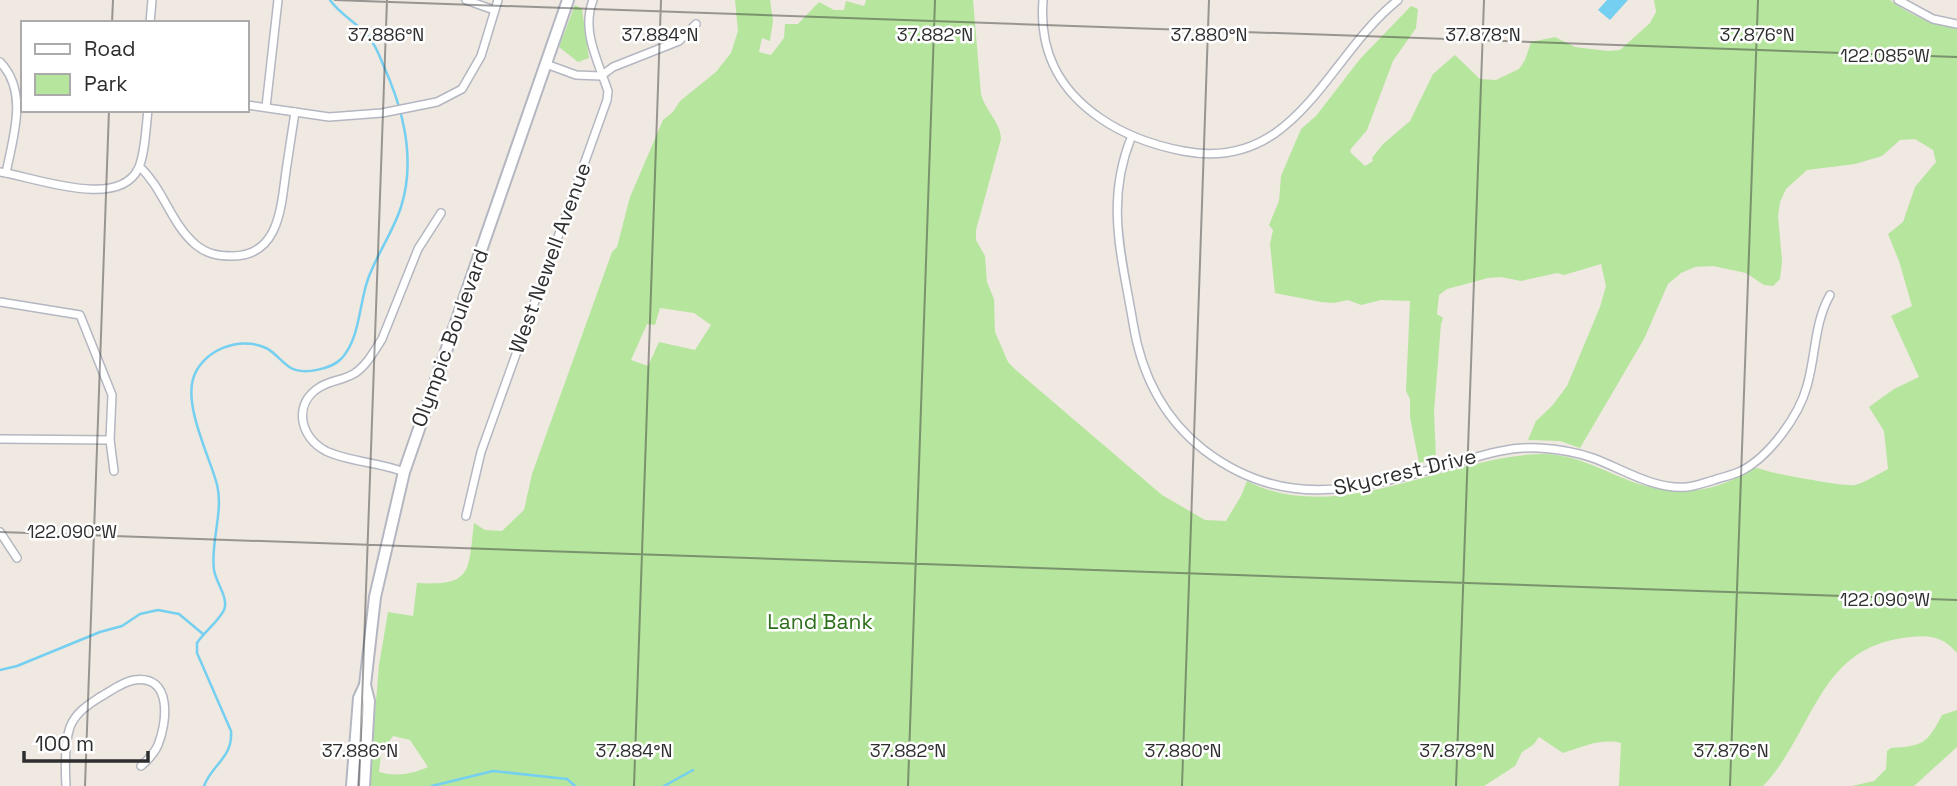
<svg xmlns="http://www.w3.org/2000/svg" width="1957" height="786" viewBox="0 0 1957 786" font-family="'Space Grotesk',sans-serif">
<rect width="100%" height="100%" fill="#efe9e1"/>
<g fill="#b6e59e" fill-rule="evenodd">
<path d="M 735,0 L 770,0 L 773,21 L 770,41 L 762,38 L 759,52 L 771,55 L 784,38 L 785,24 L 798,24 L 819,2 L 834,10 L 844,10 L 846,1 L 864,6 L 866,0 L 973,0 L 981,94 C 985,110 1001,123 1001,139 L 976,230 L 976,240 L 985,256 L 987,282 L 994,299 L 995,332 L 1008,362 L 1017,371 L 1162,495 L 1205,520 L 1226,521 L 1241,496 L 1247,481 C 1338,528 1448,455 1543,454 C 1584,454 1615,480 1654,488 C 1679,494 1708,491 1732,480 C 1739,477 1748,468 1755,468 C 1760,468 1766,471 1771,472 C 1783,475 1845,487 1855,485 C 1866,482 1878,474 1888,469 L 1884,431 L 1869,407 L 1894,389 L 1919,377 L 1891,316 L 1912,306 L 1899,261 L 1888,234 L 1903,222 L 1915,187 L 1936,162 L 1933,150 L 1915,139 L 1900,140 L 1882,156 L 1855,164 L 1807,170 L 1786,189 L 1780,202 L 1778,216 L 1782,261 L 1780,279 L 1773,286 L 1764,285 L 1746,273 L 1713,266 L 1695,267 L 1681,273 L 1668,284 L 1644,339 L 1580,448 L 1560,441 L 1528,440 L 1536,421 L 1552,406 L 1567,386 L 1600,307 L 1606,286 L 1601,264 L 1564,275 L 1557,273 L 1521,281 L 1501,277 L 1488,278 L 1447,289 L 1439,295 L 1437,314 L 1443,318 L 1441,324 L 1434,411 L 1436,459 L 1419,463 L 1410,417 L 1410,399 L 1406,391 L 1410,301 L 1381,300 L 1361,305 L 1348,300 L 1334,303 L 1321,302 L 1275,293 L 1270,244 L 1273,230 L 1269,225 L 1279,201 L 1281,176 L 1301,129 L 1316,116 L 1360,59 L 1411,6 L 1418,9 L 1416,28 L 1393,61 L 1367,130 L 1350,150 L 1351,153 L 1365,166 L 1373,161 L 1372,158 L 1383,144 L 1410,121 L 1433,74 L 1455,55 L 1480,79 L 1496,80 L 1519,69 L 1525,60 L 1531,42 L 1555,37 L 1575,47 L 1608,51 L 1620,50 L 1650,23 L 1656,12 L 1654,0 L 1890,0 C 1911,16 1932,24 1957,29 L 1957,653 C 1943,637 1931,635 1910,637 C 1817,646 1816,730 1763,786 L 1619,786 L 1621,743 C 1601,738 1582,747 1563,753 L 1539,737 L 1533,745 L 1522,752 L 1515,766 L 1484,786 L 369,786 L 379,665 L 388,612 L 413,616 L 417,583 C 473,586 468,572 474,523 L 485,530 L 502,531 L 524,510 L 532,474 L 612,252 L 617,247 L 630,197 L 663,120 L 673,112 L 680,101 L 716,72 L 731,53 L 738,31 ZM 660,308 L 694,313 L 711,325 L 695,350 L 659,342 L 648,366 L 631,360 L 647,324 L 655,325 ZM 393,736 L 410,740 L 428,767 C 412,774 397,777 379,772 L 381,753 Z"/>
<path d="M 575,5 L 582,9 L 589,58 L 578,62 L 559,47 Z"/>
<path d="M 1957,710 L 1957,747 L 1914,786 L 1852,786 L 1874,781 L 1886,769 L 1887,751 L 1891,748 C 1923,746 1927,744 1942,715 Z"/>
</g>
<path fill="#75cff0" d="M 1607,0 L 1628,0 L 1610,20 L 1598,10 Z"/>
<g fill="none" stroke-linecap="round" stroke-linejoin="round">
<g stroke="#75cff0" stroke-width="2.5">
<path d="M 0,670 L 17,666 L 100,632 L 122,626 L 140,614 L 158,610 L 179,614 L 203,634"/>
<path d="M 204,786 C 212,764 233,758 231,731 L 197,653 L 197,643 C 204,632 218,622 224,610 C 229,598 216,583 214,570 C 210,541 225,510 216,481 C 208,454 185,407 193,379 C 201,351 239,335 266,348 C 276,353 282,363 291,368 C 304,375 331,369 341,359 C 360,339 359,304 368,279 C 377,254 393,232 401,207 C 416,160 404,112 385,69 C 381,60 377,48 371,40 C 360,24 341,16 330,0"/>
<path d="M 432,786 L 493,771 L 567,779 L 575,786"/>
<path d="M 664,786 L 693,770"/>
</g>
<g stroke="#b4b7c1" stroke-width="10">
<g id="minor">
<path d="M 466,0 L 494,10"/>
<path d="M 1043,0 C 1039,51 1058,89 1100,118 C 1126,136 1152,145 1183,151 C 1297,173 1326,57 1398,0"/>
<path d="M 1898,0 L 1933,19 L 1957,24"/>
<path d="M 150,23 L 152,0"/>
<path d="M 0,62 C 29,92 13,137 6,173"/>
<path d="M 546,64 L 576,75 L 601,76 L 613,67 L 679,41 L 696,24"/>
<path d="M 247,105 L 329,117 L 382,113 L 437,102 L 462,89 L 481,56 L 498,0"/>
<path d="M 266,107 L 278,0"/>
<path d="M 1131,138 C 1105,203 1122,257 1133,323 C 1141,373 1163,418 1204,450 C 1286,513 1361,488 1452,464 C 1480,456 1509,446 1539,448 C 1556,449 1576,452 1593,458 C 1623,469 1654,490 1687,487 C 1696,486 1706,482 1714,480 C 1723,477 1733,475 1741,471 C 1769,457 1799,416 1807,386 C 1816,355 1814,323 1830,295"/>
<path d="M 140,167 C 164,190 171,224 196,245 C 207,254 218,256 232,256 C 279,256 281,208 286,171 C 289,152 292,132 295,112"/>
<path d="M 0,172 C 34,177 118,210 138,169 C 145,156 146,126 148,110"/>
<path d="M 0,302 L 80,315 L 112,395 L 110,440 L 114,471"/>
<path d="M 0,439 L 110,440"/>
<path d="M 404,472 C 379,462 349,462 326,451 C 299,437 293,403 320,387 C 331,380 345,380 355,373 C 367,365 375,350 382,339 L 418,249 L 441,213"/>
<path d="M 466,516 L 481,452 L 607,100 L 608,91 C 598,61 581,31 593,0"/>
<path d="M 0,532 L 17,558"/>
<path d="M 66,786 C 65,768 64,744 70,727 C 76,712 88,705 100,697 C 111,691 122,682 134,680 C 173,674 167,723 158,745 C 154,754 148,760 141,766"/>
</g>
</g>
<g stroke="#b4b7c1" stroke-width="14">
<g id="secondary">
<path d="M 352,786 L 359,698 L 365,685"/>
<path d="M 364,786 L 369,701 L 365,685 L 375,597 L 404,472 L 568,0"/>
</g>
</g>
<use href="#minor" stroke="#fff" stroke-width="7"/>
<use href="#secondary" stroke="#fff" stroke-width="10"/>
</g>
<path fill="none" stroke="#2e2e2e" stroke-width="2" stroke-opacity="0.45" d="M 334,0 L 1957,57M 112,23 L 113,0M 0,532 L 1957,600M 85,786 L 109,110M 359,786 L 387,0M 634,786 L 661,0M 908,786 L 935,0M 1182,786 L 1209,0M 1456,786 L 1484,0M 1730,786 L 1758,0"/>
<g text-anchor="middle" stroke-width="5" stroke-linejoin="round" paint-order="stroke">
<g font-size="21" fill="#2e2e2e" stroke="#fff">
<text transform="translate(550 258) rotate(-70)" y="7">West Newell Avenue</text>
<text transform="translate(450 338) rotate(-70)" y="7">Olympic Boulevard</text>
<text transform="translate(1405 472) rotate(-13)" y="7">Skycrest Drive</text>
</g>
<g font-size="21" fill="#2c6e1b" stroke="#fff">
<text x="820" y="629">Land Bank</text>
</g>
</g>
<g font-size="18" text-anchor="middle" fill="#2e2e2e" stroke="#fff" stroke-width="5" stroke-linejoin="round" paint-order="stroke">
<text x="386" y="41">37.886°N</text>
<text x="660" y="41">37.884°N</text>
<text x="935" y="41">37.882°N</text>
<text x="1209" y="41">37.880°N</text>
<text x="1483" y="41">37.878°N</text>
<text x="1757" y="41">37.876°N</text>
<text x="1885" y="62">122.085°W</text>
<text x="72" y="538">122.090°W</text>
<text x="1885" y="606">122.090°W</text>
<text x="360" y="757">37.886°N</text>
<text x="634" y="757">37.884°N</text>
<text x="908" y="757">37.882°N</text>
<text x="1183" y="757">37.880°N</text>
<text x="1457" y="757">37.878°N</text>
<text x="1731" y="757">37.876°N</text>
</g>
<rect x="21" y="21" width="228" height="91" fill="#ffffff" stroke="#ababab" stroke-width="2"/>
<rect x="35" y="44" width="35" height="10" fill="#ffffff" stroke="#ababab" stroke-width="2"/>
<text x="84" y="56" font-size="21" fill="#2e2e2e">Road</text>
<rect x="35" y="74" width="35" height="21" fill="#b6e59e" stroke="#ababab" stroke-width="2"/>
<text x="84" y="91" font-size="21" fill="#2e2e2e">Park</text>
<path d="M24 751v10h124v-10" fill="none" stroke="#2e2e2e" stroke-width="3.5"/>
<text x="35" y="751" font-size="21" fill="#2e2e2e" stroke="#ffffff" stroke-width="5" paint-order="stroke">100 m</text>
</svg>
